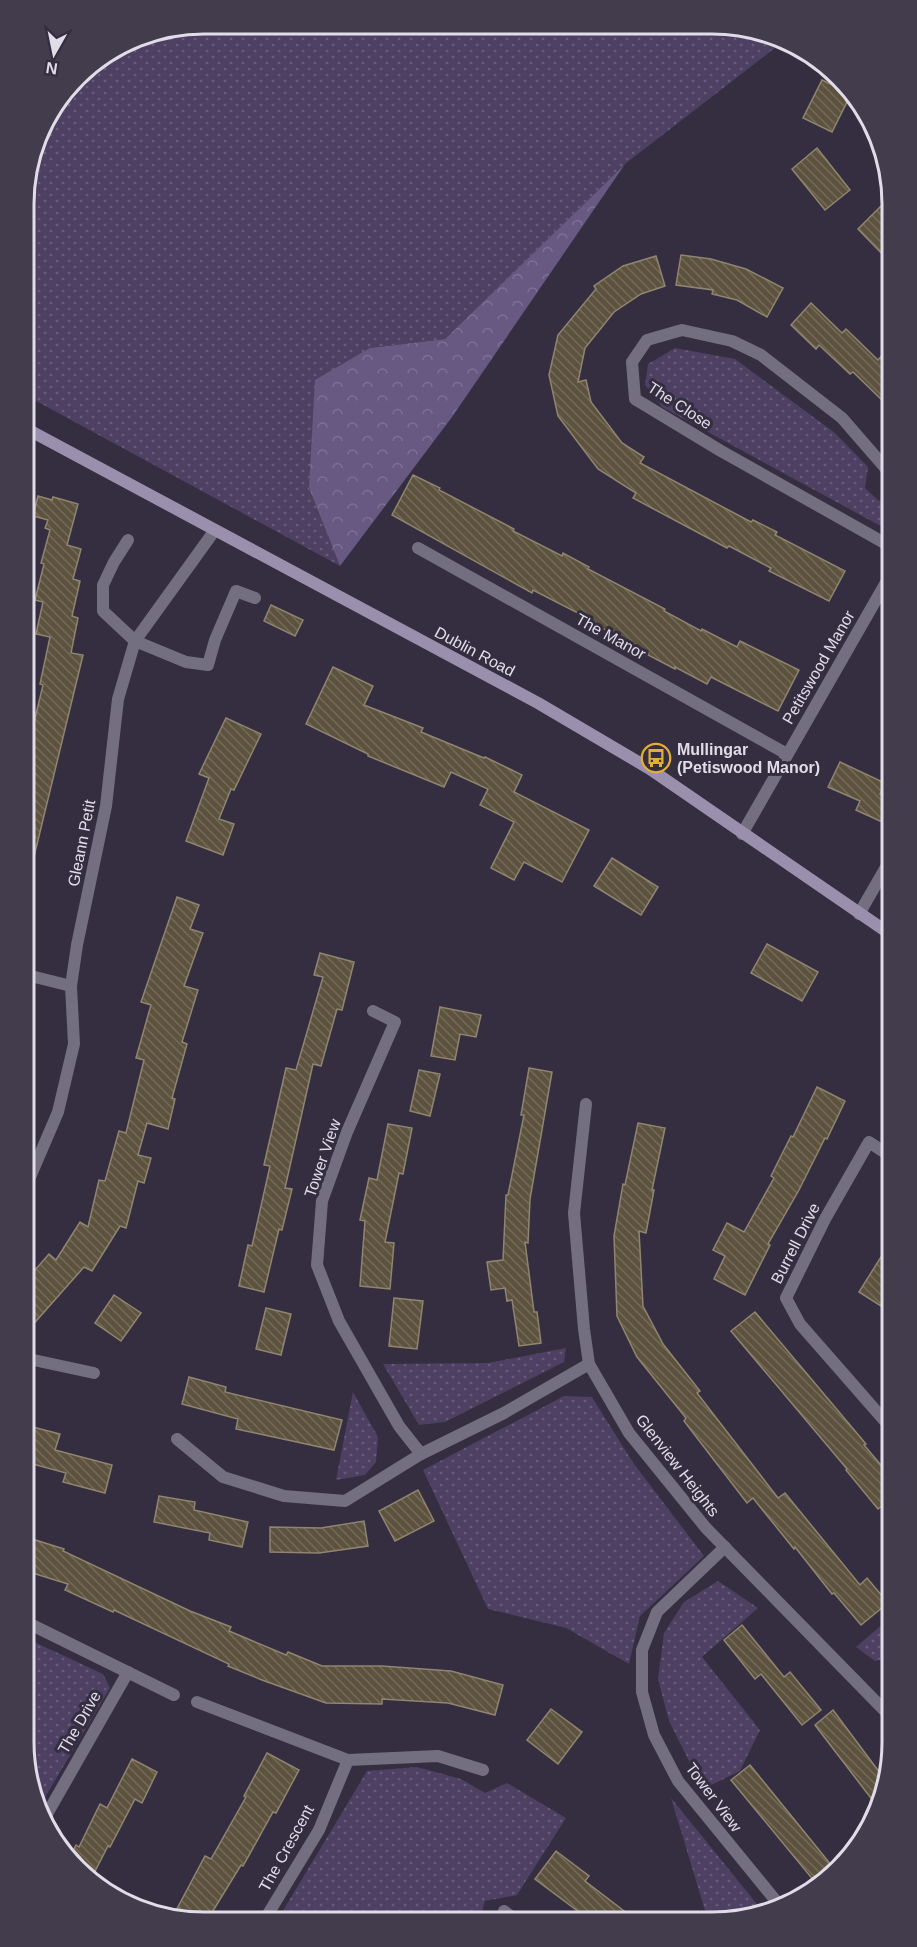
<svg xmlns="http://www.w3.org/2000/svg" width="917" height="1947" viewBox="0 0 917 1947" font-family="Helvetica,sans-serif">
<defs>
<pattern id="grass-dots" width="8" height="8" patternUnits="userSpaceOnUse" patternTransform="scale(1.5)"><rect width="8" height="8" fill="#4d4062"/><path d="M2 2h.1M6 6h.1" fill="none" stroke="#665b78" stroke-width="1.8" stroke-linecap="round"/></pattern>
<pattern id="forest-crowns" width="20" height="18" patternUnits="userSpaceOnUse" patternTransform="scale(1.5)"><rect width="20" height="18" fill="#685982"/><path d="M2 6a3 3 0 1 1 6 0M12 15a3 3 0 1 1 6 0" fill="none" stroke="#7d7094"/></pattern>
<pattern id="building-back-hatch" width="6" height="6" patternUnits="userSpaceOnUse" patternTransform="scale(1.5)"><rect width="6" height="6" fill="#5c523e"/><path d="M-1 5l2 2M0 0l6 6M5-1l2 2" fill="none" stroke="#736a5a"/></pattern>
</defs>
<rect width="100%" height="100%" fill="#342e40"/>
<g fill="url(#grass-dots)">
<path d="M 204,24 L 748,27 L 780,44 L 625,164 L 445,339 L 370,348 L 309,488 L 340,566 L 25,395 L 24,192 L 43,124 L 85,69 L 135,38 Z"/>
<path d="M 675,348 L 735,359 L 835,433 L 868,467 L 865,488 L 879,501 L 888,494 L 888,530 L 662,407 L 645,385 L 648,364 Z"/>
<path d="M 566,1348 L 564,1362 L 445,1422 L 419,1425 L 383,1364 L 488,1363 Z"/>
<path d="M 353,1392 L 378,1437 L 376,1462 L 365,1475 L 336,1480 Z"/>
<path d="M 564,1396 L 592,1397 L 634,1464 L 704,1556 L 640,1616 L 629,1664 L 566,1628 L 488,1609 L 423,1470 Z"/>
<path d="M 718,1581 L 758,1608 L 702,1657 L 760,1730 L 740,1771 L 703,1789 L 669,1721 L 658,1679 L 664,1633 L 684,1602 Z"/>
<path d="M 892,1616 L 892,1657 L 875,1661 L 856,1647 Z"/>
<path d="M 30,1640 L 103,1674 L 110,1688 L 44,1799 L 30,1790 Z"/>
<path d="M 417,1767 L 461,1779 L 485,1793 L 507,1783 L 566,1818 L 517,1895 L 485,1901 L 480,1918 L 278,1919 L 367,1771 Z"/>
<path d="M 671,1798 L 765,1914 L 760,1917 L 707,1917 Z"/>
</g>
<path fill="url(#forest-crowns)" d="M 625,164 L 452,417 L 340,566 L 309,488 L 315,380 L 370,348 L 445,339 Z"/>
<g fill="url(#building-back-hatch)" stroke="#908570" stroke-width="1.5">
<path d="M 822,80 L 851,94 L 832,132 L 803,118 Z"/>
<path d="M 817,148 L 850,190 L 825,210 L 792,169 Z"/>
<path d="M 887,200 L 887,259 L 858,229 Z"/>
<path d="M 681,255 L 711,259 L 746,269 L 783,288 L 767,317 L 737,300 L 712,294 L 713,290 L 676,285 Z"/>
<path d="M 656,256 L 665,286 L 641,294 L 614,312 L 585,348 L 578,382 L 586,380 L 591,402 L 622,443 L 644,457 L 640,463 L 751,522 L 753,520 L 777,532 L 775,535 L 845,571 L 829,601 L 769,571 L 771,568 L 729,546 L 727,548 L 633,498 L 636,493 L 598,469 L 558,416 L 549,375 L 558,335 L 596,289 L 594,286 L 623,266 Z"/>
<path d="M 811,303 L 842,333 L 846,329 L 878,360 L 887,350 L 888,406 L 853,372 L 850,374 L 819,345 L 816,349 L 791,325 Z"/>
<path d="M 413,475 L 440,488 L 439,490 L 514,529 L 513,531 L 562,556 L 563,553 L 589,567 L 588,569 L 665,609 L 664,611 L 701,631 L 702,629 L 737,647 L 740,641 L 799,670 L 778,711 L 711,677 L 707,684 L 675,667 L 675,669 L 648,655 L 649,653 L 579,616 L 580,614 L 533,590 L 532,593 L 392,515 Z"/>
<path d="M 38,496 L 52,500 L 53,497 L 78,504 L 67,545 L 81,549 L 73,579 L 80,581 L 72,616 L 78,618 L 71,653 L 83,655 L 32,865 L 27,865 L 26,756 L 43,685 L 40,684 L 50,637 L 36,634 L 43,602 L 35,600 L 44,564 L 41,563 L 50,530 L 45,528 L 48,520 L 33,516 Z"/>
<path d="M 271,605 L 303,620 L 295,636 L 264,621 Z"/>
<path d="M 333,667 L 373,686 L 364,705 L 423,728 L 421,732 L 484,758 L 485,757 L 522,775 L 514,792 L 589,830 L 562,882 L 524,862 L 514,880 L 491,868 L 514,822 L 480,805 L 488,789 L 451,772 L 444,787 L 368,756 L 368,754 L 306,724 Z"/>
<path d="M 226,718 L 261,734 L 234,790 L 231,789 L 219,819 L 234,824 L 223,855 L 186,841 L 209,778 L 199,774 Z"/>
<path d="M 840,762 L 885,783 L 880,794 L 889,798 L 889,825 L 856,810 L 860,801 L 828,787 Z"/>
<path d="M 612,858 L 658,887 L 641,915 L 594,886 Z"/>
<path d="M 177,897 L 199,905 L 190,929 L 203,933 L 184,986 L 198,990 L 182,1042 L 187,1044 L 172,1098 L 175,1099 L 168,1129 L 147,1123 L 138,1155 L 151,1158 L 144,1183 L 138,1181 L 126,1228 L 120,1226 L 92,1271 L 84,1267 L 29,1329 L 28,1278 L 49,1254 L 56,1260 L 80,1222 L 88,1227 L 99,1180 L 105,1181 L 119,1131 L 126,1133 L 144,1060 L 136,1058 L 151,1005 L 141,1002 Z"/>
<path d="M 767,944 L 818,972 L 802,1001 L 751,973 Z"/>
<path d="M 320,953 L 354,962 L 342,1010 L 337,1009 L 321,1066 L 313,1064 L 285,1188 L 292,1189 L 282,1230 L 279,1229 L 264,1292 L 239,1286 L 248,1245 L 252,1246 L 270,1166 L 264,1165 L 286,1068 L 296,1070 L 323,977 L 314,975 Z"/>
<path d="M 440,1007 L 481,1015 L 476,1037 L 460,1034 L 455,1060 L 431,1056 Z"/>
<path d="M 529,1068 L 552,1072 L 530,1199 L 528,1243 L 525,1242 L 534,1312 L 537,1312 L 541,1343 L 519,1346 L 512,1300 L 507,1301 L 505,1288 L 491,1290 L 487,1262 L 503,1260 L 506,1195 L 508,1195 L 524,1115 L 521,1115 Z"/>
<path d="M 419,1070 L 440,1074 L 430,1116 L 410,1111 Z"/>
<path d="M 817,1087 L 845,1101 L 827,1139 L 825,1138 L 799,1190 L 768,1244 L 770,1245 L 745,1295 L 714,1279 L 725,1256 L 713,1250 L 727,1223 L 744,1232 L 774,1178 L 771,1176 L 791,1136 L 793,1137 Z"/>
<path d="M 638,1123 L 665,1128 L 652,1190 L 654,1190 L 646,1233 L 639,1231 L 643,1306 L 663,1344 L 700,1391 L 697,1393 L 778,1498 L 785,1493 L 860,1585 L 867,1578 L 888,1603 L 861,1625 L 834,1593 L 832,1594 L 795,1547 L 794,1549 L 753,1498 L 747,1503 L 717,1464 L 684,1421 L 686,1418 L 637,1357 L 617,1316 L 614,1236 L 623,1184 L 625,1185 Z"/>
<path d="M 388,1124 L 412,1128 L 403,1174 L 399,1173 L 385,1242 L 394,1243 L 390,1289 L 360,1286 L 365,1221 L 360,1220 L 369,1178 L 377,1180 Z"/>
<path d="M 891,1241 L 891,1297 L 884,1308 L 859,1292 Z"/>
<path d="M 114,1295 L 141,1313 L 121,1341 L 95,1323 Z"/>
<path d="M 394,1298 L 423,1301 L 417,1349 L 389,1346 Z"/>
<path d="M 266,1308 L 291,1314 L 281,1355 L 256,1349 Z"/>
<path d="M 755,1312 L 866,1444 L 864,1445 L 892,1478 L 892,1518 L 882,1506 L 878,1509 L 846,1470 L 847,1469 L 731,1331 Z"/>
<path d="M 189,1377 L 226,1387 L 225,1392 L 342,1420 L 334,1450 L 236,1429 L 238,1419 L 182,1404 Z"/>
<path d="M 29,1426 L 60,1434 L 55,1450 L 112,1465 L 105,1493 L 63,1482 L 66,1473 L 29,1463 Z"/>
<path d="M 418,1490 L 434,1521 L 395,1541 L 379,1511 Z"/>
<path d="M 159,1496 L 195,1502 L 194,1510 L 248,1522 L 242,1547 L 209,1540 L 210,1533 L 154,1522 Z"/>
<path d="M 364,1521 L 368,1546 L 319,1553 L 270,1552 L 270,1527 L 321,1528 Z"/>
<path d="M 29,1538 L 64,1549 L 63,1551 L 190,1611 L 231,1627 L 229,1631 L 286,1655 L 288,1652 L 322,1666 L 382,1666 L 451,1671 L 503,1685 L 495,1715 L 448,1703 L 382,1699 L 382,1704 L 326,1703 L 262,1680 L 228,1666 L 229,1664 L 114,1610 L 113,1612 L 65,1590 L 68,1584 L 29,1572 Z"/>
<path d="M 742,1625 L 784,1677 L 790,1672 L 821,1710 L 802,1725 L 761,1674 L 755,1679 L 724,1640 Z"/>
<path d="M 551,1709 L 582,1732 L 558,1764 L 527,1740 Z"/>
<path d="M 833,1710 L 886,1781 L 880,1810 L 815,1725 Z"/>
<path d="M 267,1753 L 299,1770 L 276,1813 L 273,1812 L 243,1866 L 241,1865 L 208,1919 L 171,1920 L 205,1856 L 211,1859 L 246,1797 L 244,1796 Z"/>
<path d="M 132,1759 L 157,1772 L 142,1803 L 135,1799 L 110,1847 L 108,1846 L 90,1881 L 85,1878 L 69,1859 L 76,1845 L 79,1847 L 100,1804 L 107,1808 Z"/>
<path d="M 750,1765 L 836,1871 L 819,1887 L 731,1780 Z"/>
<path d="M 556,1851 L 589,1876 L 585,1881 L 632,1917 L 587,1918 L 535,1879 Z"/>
</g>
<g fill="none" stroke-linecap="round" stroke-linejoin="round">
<g stroke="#746e81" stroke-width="12">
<path d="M 888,471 L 842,418 L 761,355 L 732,341 L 682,330 L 647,340 L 632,362 L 635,399 L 721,451 L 888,545"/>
<path d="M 128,540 L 114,562 L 103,585 L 103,611 L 135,641 L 186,662 L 208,665 L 215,640 L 236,591 L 255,598"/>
<path d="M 418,548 L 787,754"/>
<path d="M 742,834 L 888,579"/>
<path d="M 859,914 L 889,862"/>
<path d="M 27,975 L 71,986"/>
<path d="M 373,1011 L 395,1022 L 347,1132 L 322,1201 L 317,1265 L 339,1321 L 399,1426 L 421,1454"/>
<path d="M 586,1104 L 574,1213 L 584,1329 L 589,1364 L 629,1433 L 706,1528 L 886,1712 L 892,1722"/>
<path d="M 890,1156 L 869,1142 L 825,1219 L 786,1298 L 800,1324 L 891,1428"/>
<path d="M 28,1182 L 58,1112 L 74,1044 L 71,986 L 77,945 L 106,806 L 118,699 L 135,641 L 215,530"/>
<path d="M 29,1359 L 94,1373"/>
<path d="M 177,1439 L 223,1477 L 284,1496 L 345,1501 L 421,1454 L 504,1413 L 589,1364"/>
<path d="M 725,1547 L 657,1612 L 642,1650 L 642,1692 L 654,1735 L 678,1781 L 781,1907"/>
<path d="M 30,1624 L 174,1695"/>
<path d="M 197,1702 L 348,1760"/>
<path d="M 43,1821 L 128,1672"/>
<path d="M 504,1911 L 513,1918"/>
<path d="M 265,1919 L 319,1830 L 348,1760 L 438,1756 L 483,1770"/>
</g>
<path stroke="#9a90ae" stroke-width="12" d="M 25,428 L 538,703 L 650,769 L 890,934"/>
</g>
<defs>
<g id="bus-ring" transform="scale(1.5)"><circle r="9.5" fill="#342e40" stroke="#e1af34" stroke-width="1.5"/><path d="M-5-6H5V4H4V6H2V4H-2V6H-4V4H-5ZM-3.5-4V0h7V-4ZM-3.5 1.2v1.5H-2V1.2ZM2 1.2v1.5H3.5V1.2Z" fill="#e1af34"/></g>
</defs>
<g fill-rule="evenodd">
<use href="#bus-ring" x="656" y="758"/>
</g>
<g text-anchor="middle" stroke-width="6" stroke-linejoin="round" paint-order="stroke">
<g font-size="16" fill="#e0dce8" stroke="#342e40">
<text transform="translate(680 405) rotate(33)" y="6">The Close</text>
<text transform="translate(611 636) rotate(29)" y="6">The Manor</text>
<text transform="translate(475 651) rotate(28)" y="6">Dublin Road</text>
<text transform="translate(818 667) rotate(-60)" y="6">Petitswood Manor</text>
<text transform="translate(81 843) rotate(-79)" y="6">Gleann Petit</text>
<text transform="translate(322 1158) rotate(-71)" y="6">Tower View</text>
<text transform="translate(795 1243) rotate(-63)" y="6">Burrell Drive</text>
<text transform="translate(678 1465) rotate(52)" y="6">Glenview Heights</text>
<text transform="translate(79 1722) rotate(-60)" y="6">The Drive</text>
<text transform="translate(714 1797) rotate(53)" y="6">Tower View</text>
<text transform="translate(286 1848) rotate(-61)" y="6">The Crescent</text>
</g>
<g font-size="16" font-weight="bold" fill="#e0dce8" stroke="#342e40" text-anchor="start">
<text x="677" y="755">Mullingar<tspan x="677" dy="18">(Petiswood Manor)</tspan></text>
</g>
</g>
<path d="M0 0H917V1947H0ZM204 34H712A170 170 0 0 1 882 204V1742A170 170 0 0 1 712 1912H204A170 170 0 0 1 34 1742V204A170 170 0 0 1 204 34Z" fill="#423c4d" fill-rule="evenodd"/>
<path fill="none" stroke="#e0dce8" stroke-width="3" d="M204 34H712A170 170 0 0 1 882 204V1742A170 170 0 0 1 712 1912H204A170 170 0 0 1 34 1742V204A170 170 0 0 1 204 34Z"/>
<g transform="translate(54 54) rotate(189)" stroke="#342e40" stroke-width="4.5" paint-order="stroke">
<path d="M0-4.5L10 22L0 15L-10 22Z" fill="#e0dce8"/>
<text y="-9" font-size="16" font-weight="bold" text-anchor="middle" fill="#e0dce8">N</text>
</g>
</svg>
